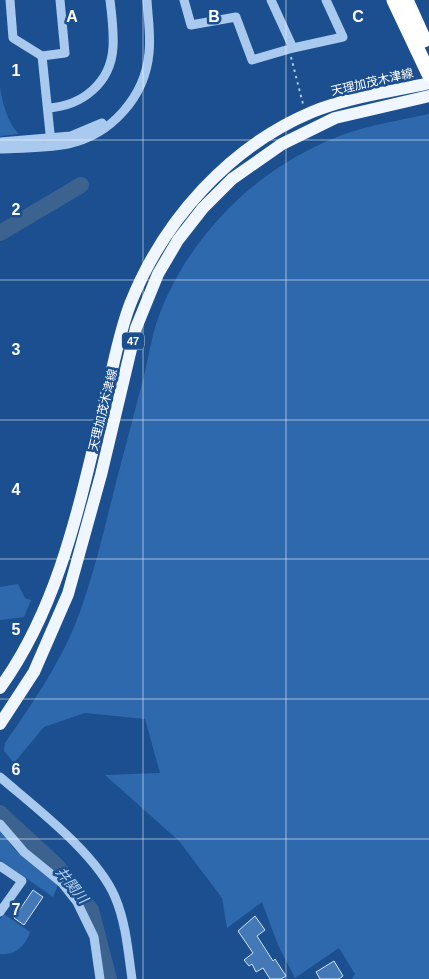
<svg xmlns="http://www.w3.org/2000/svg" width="429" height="979" viewBox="0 0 429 979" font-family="Arial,'Noto Sans JP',sans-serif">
<rect width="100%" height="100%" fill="#1b4f8f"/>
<g fill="#2e69ad">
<path d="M 0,87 C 2,102 8,124 19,134 L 0,136 Z"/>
<path d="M 429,114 L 429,979 L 352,979 L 355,974 L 339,948 L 295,978 L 278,945 L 262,902 L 227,928 L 222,898 L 179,841 L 105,775 L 160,773 L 145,719 L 85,713 L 44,727 L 14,763 L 4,751 L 5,743 C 34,701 64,658 81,609 C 96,566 106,522 117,479 C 126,444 135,410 144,376 C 149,355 152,333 160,313 C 192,231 260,166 342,135 C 370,125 400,120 429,114 Z"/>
<path d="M 18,584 L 25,598 L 31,600 L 24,617 L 0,620 L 0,587 Z"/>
<path d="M 0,828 L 13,848 L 59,883 L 53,897 L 0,860 Z"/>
<path d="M 4,914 L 30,932 C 26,945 15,956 0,954 L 0,919 Z"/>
</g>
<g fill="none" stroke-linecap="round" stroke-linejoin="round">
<g stroke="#3c6290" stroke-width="16">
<path d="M 0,233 L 81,185"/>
<path d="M 0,813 L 57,866 L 91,910 L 109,979"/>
</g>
</g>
<g fill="#4478b7" stroke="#cfe3fa">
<path d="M 33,890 L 43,897 L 24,925 L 14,918 Z"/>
<path d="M 255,916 L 265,930 L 257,936 L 273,961 L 275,959 L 286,976 L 281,979 L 270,979 L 263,968 L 256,972 L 252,964 L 249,966 L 244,960 L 253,953 L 238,931 Z"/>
<path d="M 334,961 L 343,976 L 339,979 L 320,979 L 316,972 Z"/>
</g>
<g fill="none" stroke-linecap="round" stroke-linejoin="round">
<path stroke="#a9c9ee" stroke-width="2" stroke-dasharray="2.5 4" stroke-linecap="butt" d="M 291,57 L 303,104"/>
<g stroke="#a9c9ee" stroke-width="9">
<path d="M 10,0 L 13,38 L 42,56 L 65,53 L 60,0"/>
<path d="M 184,0 L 191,25 L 236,17 L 252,60 L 293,48 L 343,37 L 326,0"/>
<path d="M 271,0 L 293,48"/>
<path d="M 42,56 L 51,143"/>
<path d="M 48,108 C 82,106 111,83 113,47 C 114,32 112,16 110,0"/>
<path d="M 0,142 L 71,136 L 102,123"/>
<path d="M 0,149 C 22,148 46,148 68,144 C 111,135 145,97 149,53 C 151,36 148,18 147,0"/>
<path d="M 0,777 C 36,808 97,854 115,897 C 126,923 128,951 132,979"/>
<path d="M 0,824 L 24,852 L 62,883 L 77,902 L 94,937 L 100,979"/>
<path d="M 0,866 L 22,881 L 0,912"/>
</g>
<g stroke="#f0f6ff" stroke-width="12">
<path d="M 0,688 C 62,602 81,496 106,395 C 114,364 119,332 131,302 C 164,220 229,147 312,112 C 349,97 390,92 429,83"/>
<path d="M 0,724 L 34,672 L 68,594 L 101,475 L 136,328 L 158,274 L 178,240 L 203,208 L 232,179 L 282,144 L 335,118 L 429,96"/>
</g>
<g stroke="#fff" stroke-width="15">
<path d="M 394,0 L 429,74"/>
<path d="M 406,0 L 424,40"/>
</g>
</g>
<path fill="none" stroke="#fff" stroke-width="1" stroke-opacity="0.55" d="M 143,0 L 143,979M 286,0 L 286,979M 0,140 L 429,140M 0,280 L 429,280M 0,420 L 429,420M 0,559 L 429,559M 0,699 L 429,699M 0,839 L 429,839"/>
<g text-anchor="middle" stroke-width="5" stroke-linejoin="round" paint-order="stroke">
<rect fill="#1b4f8f" stroke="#bbcadd" stroke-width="1" x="122" y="332.5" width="22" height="17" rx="4"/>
<g font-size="11" font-weight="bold" fill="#fff">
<text x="133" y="345">47</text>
</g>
<g font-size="12" fill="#fff" stroke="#1b4f8f">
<text transform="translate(372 82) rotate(-13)" y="4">天理加茂木津線</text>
<text transform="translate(103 410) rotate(-76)" y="4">天理加茂木津線</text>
</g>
<g font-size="14" font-style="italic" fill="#b5d3f5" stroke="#1b4f8f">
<text transform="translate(72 885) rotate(51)" y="5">井関川</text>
</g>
</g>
<g font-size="16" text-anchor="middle" font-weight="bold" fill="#fff" stroke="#1b4f8f" stroke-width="5" stroke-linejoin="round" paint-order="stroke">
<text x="72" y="22">A</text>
<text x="214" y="22">B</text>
<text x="358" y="22">C</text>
<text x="16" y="76">1</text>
<text x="16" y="215">2</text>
<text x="16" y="355">3</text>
<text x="16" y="495">4</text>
<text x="16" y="635">5</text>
<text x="16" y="775">6</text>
<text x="16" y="915">7</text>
</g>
</svg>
